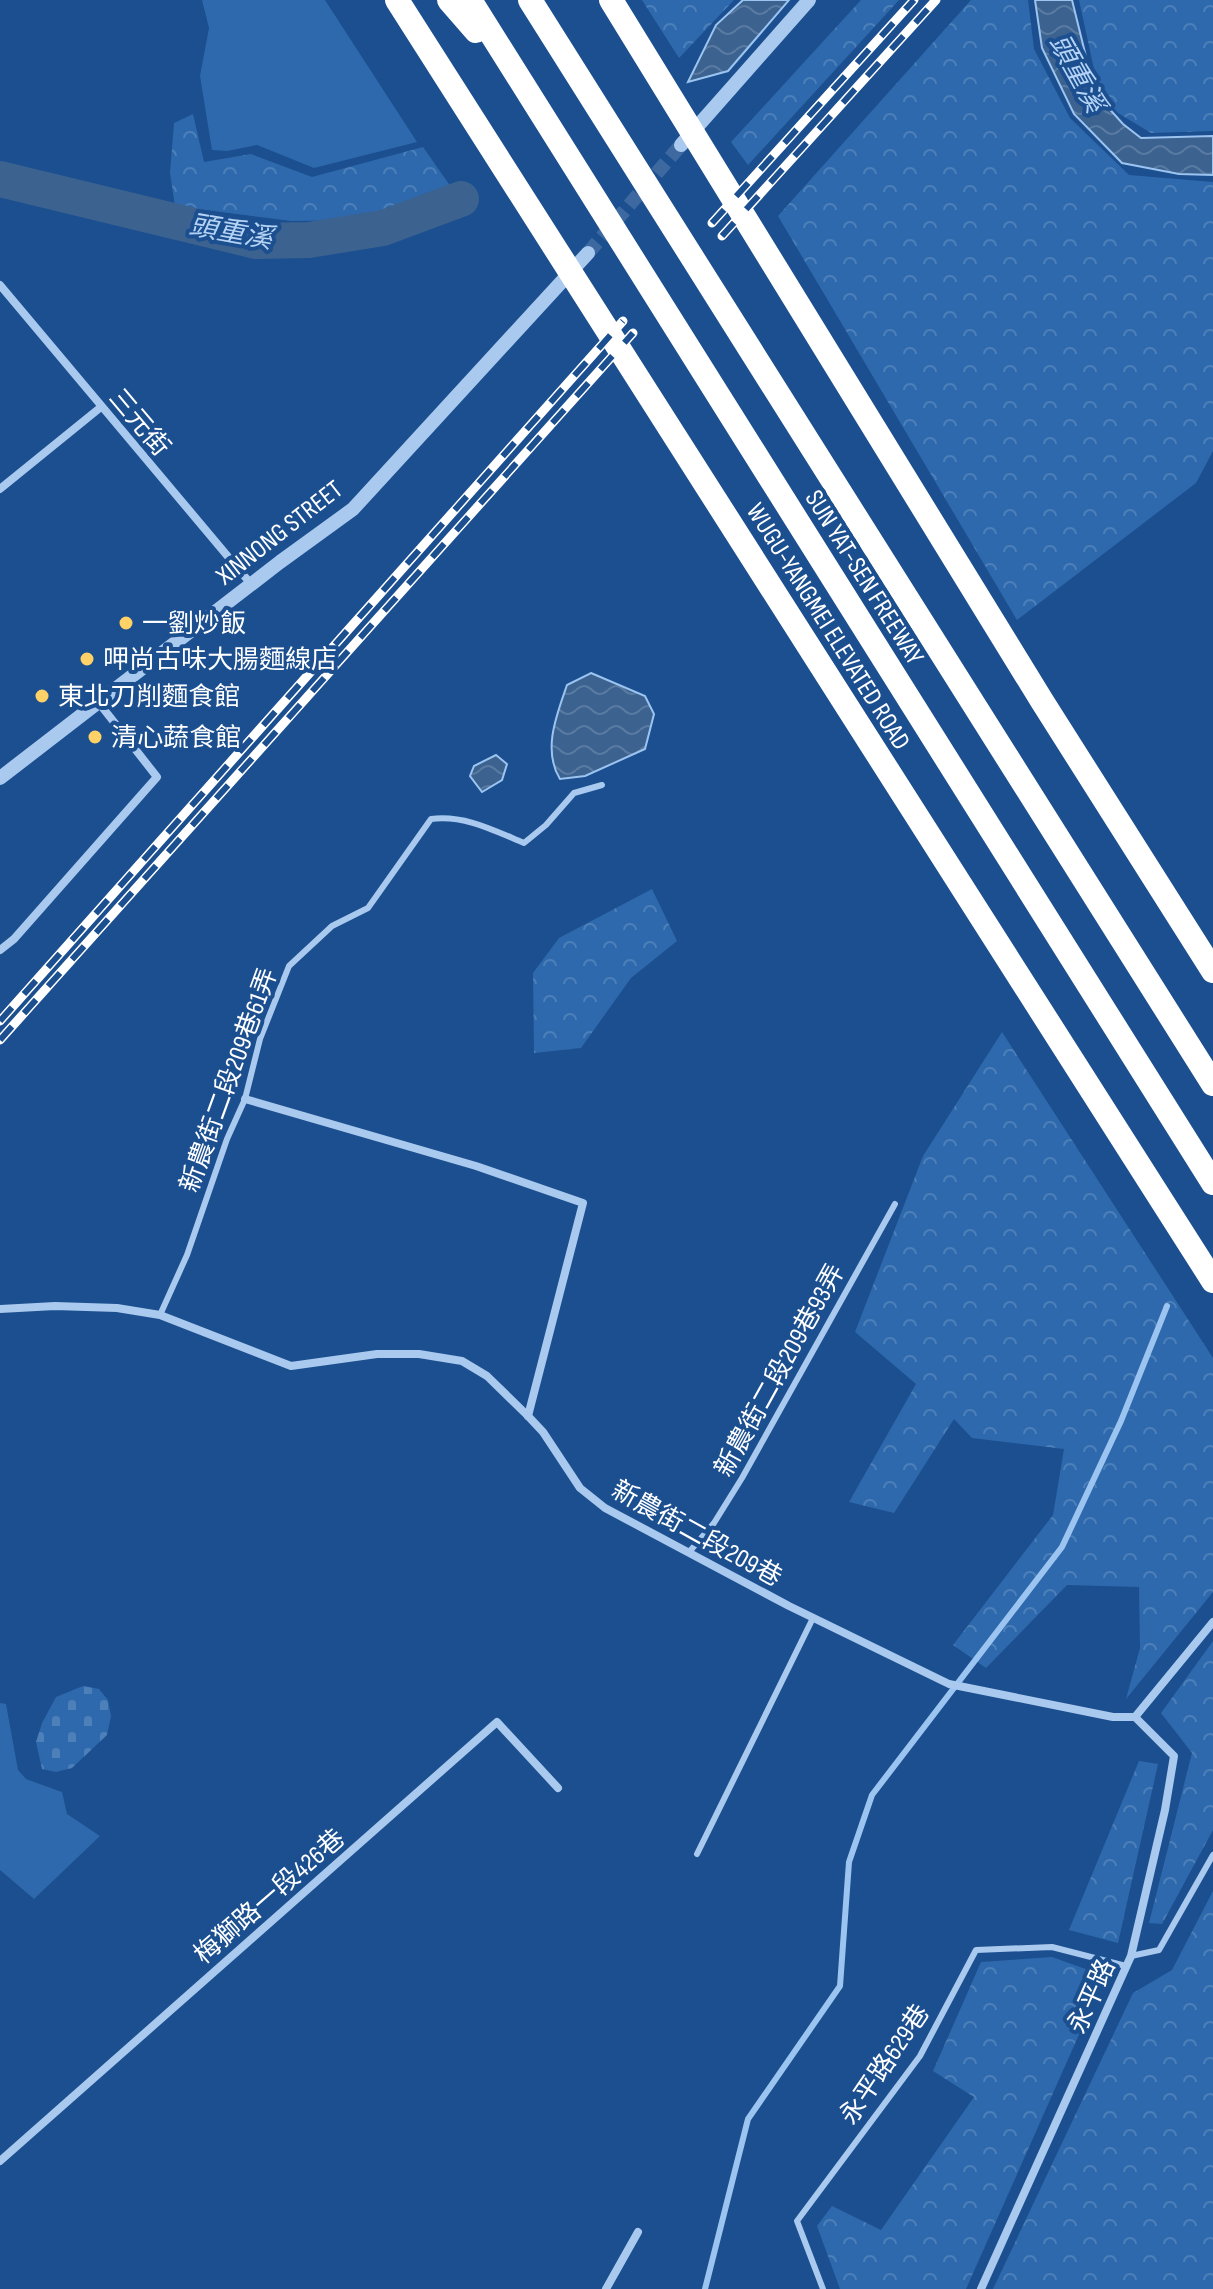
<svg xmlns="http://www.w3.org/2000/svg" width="1213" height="2289" viewBox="0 0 1213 2289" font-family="'Sofia Sans Condensed','Noto Sans TC',sans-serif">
<defs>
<pattern id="forest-crowns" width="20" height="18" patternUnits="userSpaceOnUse" patternTransform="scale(2)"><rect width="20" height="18" fill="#2e69ad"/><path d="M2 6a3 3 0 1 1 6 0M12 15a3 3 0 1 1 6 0" fill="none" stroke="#4d80b9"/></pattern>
<pattern id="cemetery-stones" width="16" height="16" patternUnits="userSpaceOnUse" patternTransform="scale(2)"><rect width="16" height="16" fill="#2e69ad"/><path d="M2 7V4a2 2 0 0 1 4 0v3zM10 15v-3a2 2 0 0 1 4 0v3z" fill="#4d80b9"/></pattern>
<pattern id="water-waves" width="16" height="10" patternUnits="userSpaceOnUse" patternTransform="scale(2)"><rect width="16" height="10" fill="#3c6290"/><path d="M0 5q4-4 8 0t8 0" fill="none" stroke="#597aa1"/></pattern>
</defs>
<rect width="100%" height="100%" fill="#1b4f8f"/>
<g fill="#2e69ad">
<path d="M 202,0 L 325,0 L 417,142 L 314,168 L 257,145 L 227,151 L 212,150 L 200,76 L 209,28 Z"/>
<path d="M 0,1703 L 6,1704 L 18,1770 L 26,1779 L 62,1792 L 67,1814 L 100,1836 L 34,1899 L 0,1870 Z"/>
</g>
<g fill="url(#forest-crowns)">
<path d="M 642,0 L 734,0 L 679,58 Z"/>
<path d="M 861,0 L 899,0 L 748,165 L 731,142 Z"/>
<path d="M 971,0 L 1028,0 L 1034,49 L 1070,118 L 1129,175 L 1213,182 L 1213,451 L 1196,483 L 1017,620 L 778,216 Z"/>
<path d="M 1079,0 L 1213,0 L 1213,131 L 1151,133 L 1118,113 L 1099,92 Z"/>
<path d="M 193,114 L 204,162 L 251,154 L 312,177 L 423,147 L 451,187 L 359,220 L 291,221 L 175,206 L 170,173 L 174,123 Z"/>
<path d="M 652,889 L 677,941 L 631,978 L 581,1048 L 534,1053 L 533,973 L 559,938 Z"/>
<path d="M 1002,1032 L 1213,1358 L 1213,1592 L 1126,1699 L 1140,1648 L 1139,1587 L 1067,1585 L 986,1668 L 953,1645 L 1053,1515 L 1064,1449 L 972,1438 L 954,1419 L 894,1513 L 849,1502 L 916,1384 L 855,1332 L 923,1156 Z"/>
<path d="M 1213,1641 L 1213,1830 L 1162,1924 L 1149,1923 L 1192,1753 L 1161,1713 Z"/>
<path d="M 1139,1761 L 1158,1764 L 1118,1943 L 1069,1930 Z"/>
<path d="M 1213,1891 L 1213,2289 L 993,2289 L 1133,1993 L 1172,1970 Z"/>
<path d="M 1052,1957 L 1105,1976 L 966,2289 L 840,2289 L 817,2226 L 832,2206 L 881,2230 L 974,2097 L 933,2071 L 981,1962 Z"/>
</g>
<path fill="url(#cemetery-stones)" d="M 83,1686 L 99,1689 L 108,1700 L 111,1716 L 107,1735 L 72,1768 L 56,1772 L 42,1769 L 36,1742 L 42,1723 L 56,1697 Z"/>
<g fill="url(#water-waves)" stroke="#9cc4f0" stroke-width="2">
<path d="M 743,0 L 789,0 L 728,71 L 688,82 L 716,25 Z"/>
<path d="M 1035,0 L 1072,0 L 1095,93 L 1123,124 L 1141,138 L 1213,136 L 1213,175 L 1179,174 L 1122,163 L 1074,114 L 1042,48 Z"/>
<path d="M 591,673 L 645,696 L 654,714 L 645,749 L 585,776 L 560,779 C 542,750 557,714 567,685 Z"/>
<path d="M 496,755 L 507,764 L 502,780 L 482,792 L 470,776 L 474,766 Z"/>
</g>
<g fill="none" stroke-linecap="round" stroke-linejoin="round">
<path stroke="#9cc4f0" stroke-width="6" d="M 705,2289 L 748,2119 L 840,1986 L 849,1862 L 872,1795 L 1062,1547 L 1121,1421 L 1167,1306"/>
<path stroke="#3c6290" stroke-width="36" d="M 0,179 L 256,241 L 309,240 L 383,228 L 461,199"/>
<path stroke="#3d69a0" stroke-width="14" stroke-dasharray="14 7" stroke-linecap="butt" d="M 588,253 L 681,145"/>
<g stroke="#a9c9ee" stroke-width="6">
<path d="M 160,1315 L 187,1255 L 227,1139 L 245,1099 L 260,1039 L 289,966 L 332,926 L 368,908 L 431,819 C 465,815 493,830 524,843 L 546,825 L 574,793 L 602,785"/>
<path d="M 690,1551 L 714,1523 L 742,1478 L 895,1204"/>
<path d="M 697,1854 L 813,1618"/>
<path d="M 1131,1956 L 1159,1950 L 1213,1855"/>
<path d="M 823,2289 L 797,2221 L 920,2056 L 976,1950 L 1052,1947 L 1126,1966"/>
</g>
<g stroke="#a9c9ee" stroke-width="8">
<path d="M 0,285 L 251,584"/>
<path d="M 0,489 L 101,407"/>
<path d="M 0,950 L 14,939 L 157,777 L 99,703"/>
<path d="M 245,1099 L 476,1166 L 583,1203 L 528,1416"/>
<path d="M 0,1309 L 55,1306 L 117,1308 L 160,1315 L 291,1366 L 377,1354 L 419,1354 L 462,1361 L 487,1376 L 528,1416 L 543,1432 L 580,1488 L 605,1508 L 789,1606 L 949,1684 L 1113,1717 L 1135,1717"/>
<path d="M 1135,1717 L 1213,1622"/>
<path d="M 0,2161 L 497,1722 L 558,1788"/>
<path d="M 606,2289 L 638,2232"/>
<path d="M 981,2289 L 1131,1956 L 1165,1810 L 1174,1756 L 1135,1717"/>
</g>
<g stroke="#a9c9ee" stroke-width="14">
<path d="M 681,145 L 809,0"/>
<path d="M 0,778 L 280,562 L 353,509 L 588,253"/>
</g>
<g stroke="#fff" stroke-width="24">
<path d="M 397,0 L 1213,1281"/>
<path d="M 449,0 L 476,31"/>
<path d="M 470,0 L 1213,1183"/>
<path d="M 530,0 L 1213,1084"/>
<path d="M 611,0 L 1042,701 L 1213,971"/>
</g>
<g stroke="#fff" stroke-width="9">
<g id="rail">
<path d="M 712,223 L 914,0"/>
<path d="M 722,236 L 936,0"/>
<path d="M 0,1021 L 623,321"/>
<path d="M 0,1040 L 633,333"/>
</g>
</g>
<use href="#rail" stroke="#1b4f8f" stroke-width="6" stroke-dasharray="18" stroke-linecap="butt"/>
</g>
<g fill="#ffd166" stroke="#1b4f8f" stroke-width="3">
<circle cx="126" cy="623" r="8"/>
<circle cx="87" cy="659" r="8"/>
<circle cx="42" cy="696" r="8"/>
<circle cx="95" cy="737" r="8"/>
</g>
<g text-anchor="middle" stroke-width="8" stroke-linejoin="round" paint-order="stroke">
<g font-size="26" fill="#fff" stroke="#1b4f8f">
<text transform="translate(140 422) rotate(50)" y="9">三元街</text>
<text transform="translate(279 532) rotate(-38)" y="9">XINNONG STREET</text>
<text transform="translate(865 577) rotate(58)" y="9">SUN YAT-SEN FREEWAY</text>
<text transform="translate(829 626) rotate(58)" y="9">WUGU-YANGMEI ELEVATED ROAD</text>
<text transform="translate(228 1080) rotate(-70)" y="9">新農街二段209巷61弄</text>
<text transform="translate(779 1370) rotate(-61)" y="9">新農街二段209巷93弄</text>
<text transform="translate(697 1533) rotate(29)" y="9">新農街二段209巷</text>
<text transform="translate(269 1896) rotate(-41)" y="9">梅獅路一段426巷</text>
<text transform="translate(1091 1996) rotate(-66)" y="9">永平路</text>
<text transform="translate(884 2064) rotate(-56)" y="9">永平路629巷</text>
</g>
<g font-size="26" fill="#fff" stroke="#1b4f8f" text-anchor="start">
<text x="142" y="632">一劉炒飯</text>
<text x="103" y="668">呷尚古味大腸麵線店</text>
<text x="58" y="705">東北刀削麵食館</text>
<text x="111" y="746">清心蔬食館</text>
</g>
<g font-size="28" font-style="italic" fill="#b5d3f5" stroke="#1b4f8f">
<text transform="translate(1078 73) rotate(61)" y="10">頭重溪</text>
<text transform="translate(231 231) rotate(10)" y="10">頭重溪</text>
</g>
</g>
</svg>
